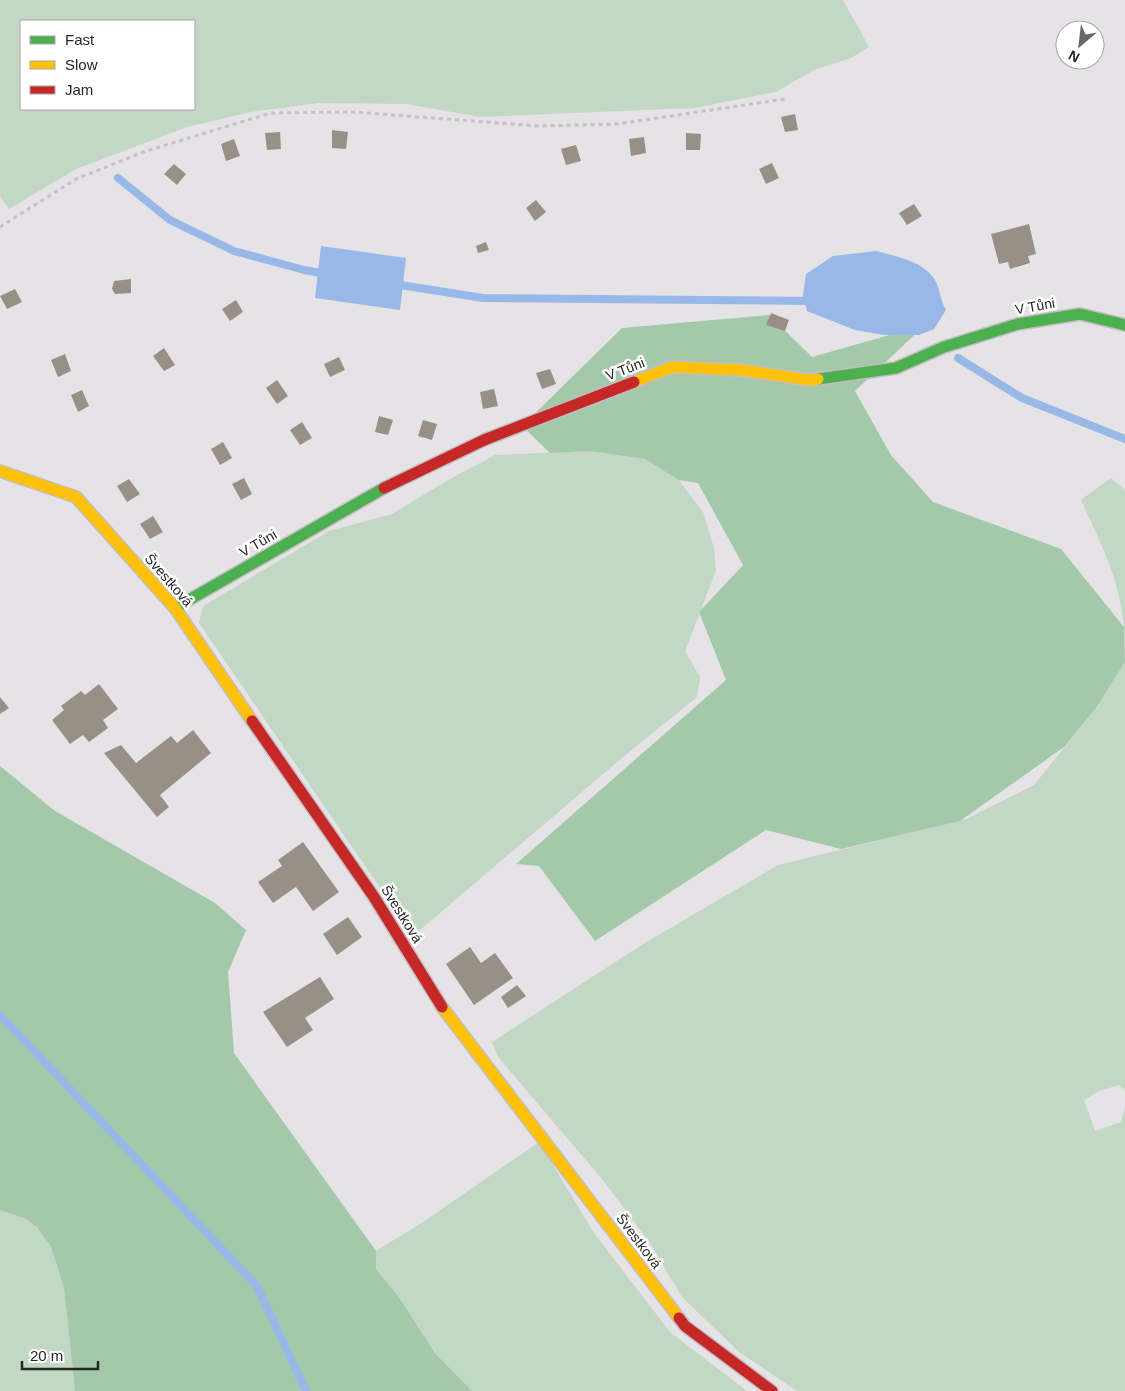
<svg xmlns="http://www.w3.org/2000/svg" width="1125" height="1391" viewBox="0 0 1125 1391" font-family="Helvetica,sans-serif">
<rect width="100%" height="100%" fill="#e6e3e6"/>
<g fill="#c2d7c4" fill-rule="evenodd">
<path d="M 0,0 L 843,0 L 869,47 L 851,58 L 814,70 L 776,92 L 694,108 L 481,117 L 406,104 L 319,103 L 251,112 L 187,127 L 76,169 L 9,209 L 0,196 ZM 21,21 L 194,21 L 194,109 L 21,109 Z"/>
<path d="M 589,451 L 645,459 L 678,479 L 703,512 L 714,548 L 716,571 L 685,651 L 700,677 L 697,697 L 623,757 L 413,936 L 199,623 L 203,606 L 329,531 L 392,514 L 448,480 L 495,455 Z"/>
<path d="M 1111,478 L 1125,490 L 1125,645 C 1124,587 1104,551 1081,500 Z"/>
<path d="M 1125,662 L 1125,1090 L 1119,1085 L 1099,1091 L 1084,1100 L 1095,1131 L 1121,1122 L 1125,1106 L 1125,1391 L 797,1391 L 739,1352 L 682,1297 L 650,1243 L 602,1179 L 498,1057 L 492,1042 L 643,944 L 778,865 L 967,819 L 1034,785 L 1096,708 Z"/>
<path d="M 539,1142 L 594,1233 L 670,1332 L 747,1391 L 472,1391 L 435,1353 L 399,1297 L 376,1269 L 376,1251 L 423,1222 Z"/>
<path d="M 0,1210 L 26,1219 L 37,1227 L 51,1247 L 64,1288 L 75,1391 L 0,1391 Z"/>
</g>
<g fill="#a3c8aa">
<path d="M 769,315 L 812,357 L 925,325 L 855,391 L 891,455 L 933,502 L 1061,549 L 1124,627 L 1125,662 L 1096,708 L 1064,747 L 960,821 L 841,849 L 766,830 L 595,941 L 539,866 L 516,864 L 726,680 L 699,612 L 743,565 L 698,483 L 679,480 L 645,459 L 589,451 L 550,453 L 522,426 L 622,328 Z"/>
<path d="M 0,766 L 55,811 L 215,903 L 246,930 L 228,972 L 234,1053 L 376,1251 L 376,1269 L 399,1297 L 435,1353 L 472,1391 L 75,1391 L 64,1288 L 51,1247 L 37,1227 L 26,1219 L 0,1210 Z"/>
</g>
<g fill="#98b8e8">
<path d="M 321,246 L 406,258 L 400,310 L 315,298 Z"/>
<path d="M 876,251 C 897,257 922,260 935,280 C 940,289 940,300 946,310 L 934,329 L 919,335 L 884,335 L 855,330 L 807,311 L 803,295 L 806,274 L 833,256 Z"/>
</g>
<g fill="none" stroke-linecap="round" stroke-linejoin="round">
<g stroke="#98b8e8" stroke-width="8">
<path d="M 118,178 L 170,220 L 234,251 L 304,270 L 326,274"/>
<path d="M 394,284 L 483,298 L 814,301"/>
<path d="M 958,358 L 1022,398 L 1125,439"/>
<path d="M 0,1015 L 257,1286 L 306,1391"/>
</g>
</g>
<g fill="#989086">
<path d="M 795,114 L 798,130 L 785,132 L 781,117 Z"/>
<path d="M 332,130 L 348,132 L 346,149 L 332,148 Z"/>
<path d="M 280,132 L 281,149 L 267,150 L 265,133 Z"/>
<path d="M 686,133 L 701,134 L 700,150 L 686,150 Z"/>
<path d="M 644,137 L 646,153 L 631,156 L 629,139 Z"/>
<path d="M 234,139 L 240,156 L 226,161 L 221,144 Z"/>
<path d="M 576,145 L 581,161 L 566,165 L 561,149 Z"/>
<path d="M 772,163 L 779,178 L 766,184 L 759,169 Z"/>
<path d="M 174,164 L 186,174 L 177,185 L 164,174 Z"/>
<path d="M 536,200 L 546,212 L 535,221 L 526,208 Z"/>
<path d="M 914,204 L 922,216 L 907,225 L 899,213 Z"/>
<path d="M 1029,224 L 1036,254 L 1028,256 L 1030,263 L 1010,269 L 1008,262 L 999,264 L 991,234 Z"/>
<path d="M 486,242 L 489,250 L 478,253 L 476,246 Z"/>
<path d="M 131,279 L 131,293 L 115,294 L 112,289 L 114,281 Z"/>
<path d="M 15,289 L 22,302 L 7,309 L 0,296 Z"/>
<path d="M 236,300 L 243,312 L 230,321 L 222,309 Z"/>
<path d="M 771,313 L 789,320 L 785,331 L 766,325 Z"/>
<path d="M 164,348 L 175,365 L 164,371 L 153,356 Z"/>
<path d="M 65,354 L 71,371 L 58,377 L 51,360 Z"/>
<path d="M 339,357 L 345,370 L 330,377 L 324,364 Z"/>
<path d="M 550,369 L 556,384 L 542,389 L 536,373 Z"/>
<path d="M 277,380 L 288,396 L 277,404 L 266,388 Z"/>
<path d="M 494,389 L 498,406 L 483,409 L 480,392 Z"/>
<path d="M 82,390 L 89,406 L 78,412 L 71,395 Z"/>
<path d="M 379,416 L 393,420 L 388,435 L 375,432 Z"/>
<path d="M 423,420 L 437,424 L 432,440 L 418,436 Z"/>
<path d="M 302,422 L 312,438 L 300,445 L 290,430 Z"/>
<path d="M 223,442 L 232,458 L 220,465 L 211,449 Z"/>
<path d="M 244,478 L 252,494 L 241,500 L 232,484 Z"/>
<path d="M 129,479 L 140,494 L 127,502 L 117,486 Z"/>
<path d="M 153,516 L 163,532 L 150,539 L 140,524 Z"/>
<path d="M 99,684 L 118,709 L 103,720 L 108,728 L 89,742 L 83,735 L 70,744 L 52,720 L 64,710 L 61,706 L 81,691 L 85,695 Z"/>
<path d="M 0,697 L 9,708 L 0,714 Z"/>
<path d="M 193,730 L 211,753 L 160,795 L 169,807 L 157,817 L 104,753 L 121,745 L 136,763 L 171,736 L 177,743 Z"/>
<path d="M 303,842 L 339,892 L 313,911 L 296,887 L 273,903 L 258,882 L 282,866 L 278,860 Z"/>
<path d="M 348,917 L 362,937 L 337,955 L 323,934 Z"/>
<path d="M 470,947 L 481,963 L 495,953 L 513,978 L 474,1005 L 446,964 Z"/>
<path d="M 320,977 L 334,999 L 305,1018 L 313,1030 L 287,1047 L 263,1012 Z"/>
<path d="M 517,985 L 526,996 L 508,1008 L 501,997 Z"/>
</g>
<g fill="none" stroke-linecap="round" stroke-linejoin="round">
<g stroke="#c1bfc1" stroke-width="14">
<g id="fast">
<path d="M 818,379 L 896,368 L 944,347 L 1018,324 L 1080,314 L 1125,325"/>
<path d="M 175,608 L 384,488"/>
</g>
</g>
<g stroke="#c1bfc1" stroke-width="14">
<g id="slow">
<path d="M 634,382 L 672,367 L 741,370 L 810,380 L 818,379"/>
<path d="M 0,471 L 76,497 L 175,608 L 252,721"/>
<path d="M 442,1007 L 679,1318"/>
</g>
</g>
<g stroke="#c1bfc1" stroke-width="14">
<g id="jam">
<path d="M 384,488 L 484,440 L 634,382"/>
<path d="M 252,721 L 374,897 L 442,1007"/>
<path d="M 679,1318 L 685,1326 L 772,1391"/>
</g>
</g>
<path stroke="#c3c2c3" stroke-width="3" stroke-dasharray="4 4" stroke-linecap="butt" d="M 0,227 L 76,179 L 146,151 L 271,113 L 353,112 L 539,126 L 617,124 L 785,99"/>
<use href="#fast" stroke="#4caf50" stroke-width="11"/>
<use href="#slow" stroke="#ffc107" stroke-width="11"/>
<use href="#jam" stroke="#c62828" stroke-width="11"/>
</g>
<g text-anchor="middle" stroke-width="5" stroke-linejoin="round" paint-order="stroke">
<g font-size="14" fill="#272627" stroke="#fff">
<text transform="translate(1035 306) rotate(-10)" y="5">V Tůni</text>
<text transform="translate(625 369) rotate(-21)" y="5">V Tůni</text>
<text transform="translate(258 543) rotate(-30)" y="5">V Tůni</text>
<text transform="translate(169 580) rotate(49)" y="5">Švestková</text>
<text transform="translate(402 914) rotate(58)" y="5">Švestková</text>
<text transform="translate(639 1241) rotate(53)" y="5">Švestková</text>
</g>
</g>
<rect x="20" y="20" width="175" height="90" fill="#ffffff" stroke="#a9a8a9"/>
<rect x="30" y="36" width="25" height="8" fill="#4caf50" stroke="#a9a8a9"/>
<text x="65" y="45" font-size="15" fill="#272627">Fast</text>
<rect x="30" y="61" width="25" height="8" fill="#ffc107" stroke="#a9a8a9"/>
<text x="65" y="70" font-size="15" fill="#272627">Slow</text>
<rect x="30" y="86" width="25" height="8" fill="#c62828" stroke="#a9a8a9"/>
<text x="65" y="95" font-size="15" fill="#272627">Jam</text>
<g transform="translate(1080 45) rotate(208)"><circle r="24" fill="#ffffff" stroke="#a9a8a9"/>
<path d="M0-4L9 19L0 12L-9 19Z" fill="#6a686a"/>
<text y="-8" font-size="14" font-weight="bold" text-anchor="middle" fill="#272627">N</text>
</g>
<path d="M22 1361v8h76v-8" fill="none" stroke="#272627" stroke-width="2.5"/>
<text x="30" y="1361" font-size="15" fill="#272627" stroke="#ffffff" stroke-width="4" paint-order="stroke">20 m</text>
</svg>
